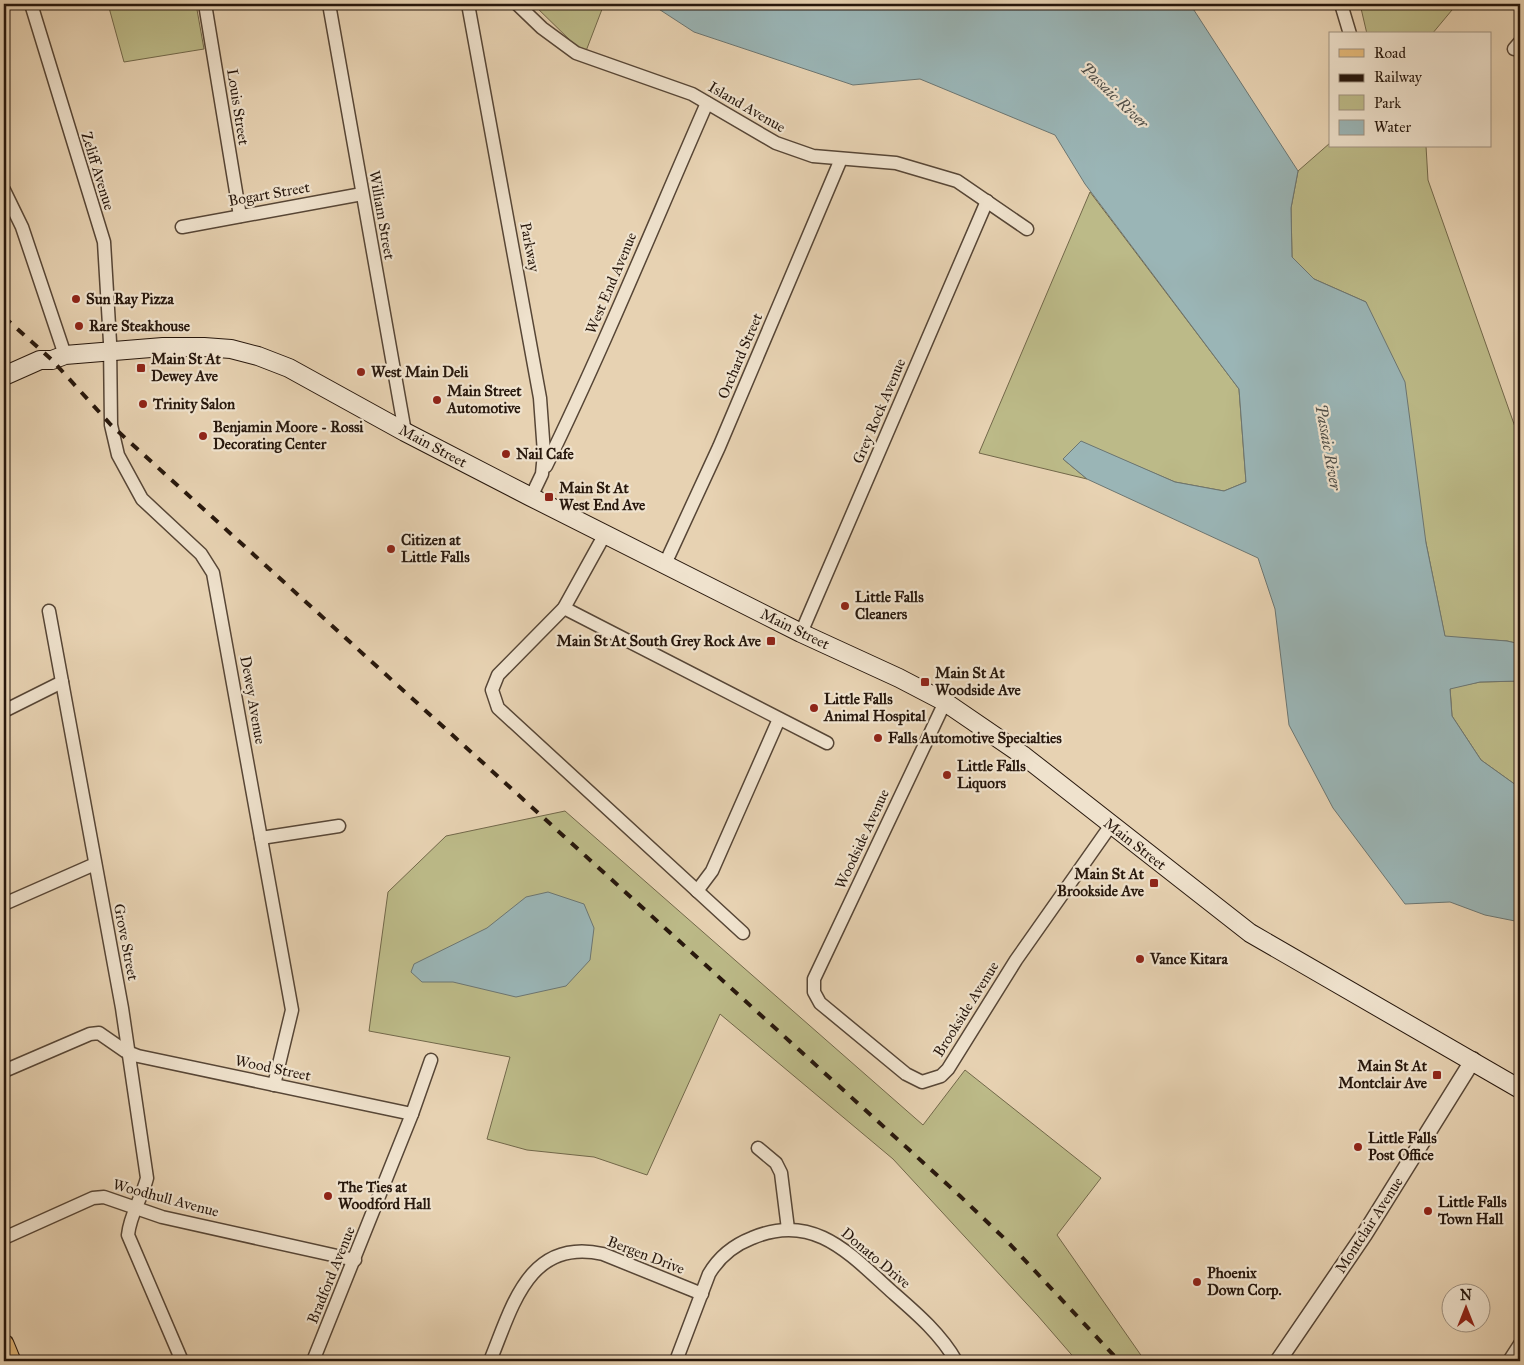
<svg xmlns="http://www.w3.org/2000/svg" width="1524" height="1365" viewBox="0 0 1524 1365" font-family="'IM FELL Great Primer',serif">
<rect width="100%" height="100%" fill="#e7d2b2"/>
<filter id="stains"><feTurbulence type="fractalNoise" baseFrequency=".004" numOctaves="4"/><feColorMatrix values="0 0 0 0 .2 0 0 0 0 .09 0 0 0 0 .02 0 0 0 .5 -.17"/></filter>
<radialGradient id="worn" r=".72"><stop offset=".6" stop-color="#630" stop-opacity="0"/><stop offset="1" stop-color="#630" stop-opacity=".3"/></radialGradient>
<g fill="#bcba88" stroke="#72684a">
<path d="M 108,4 L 196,4 L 204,49 L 124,62 Z"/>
<path d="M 533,4 L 604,4 L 586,51 L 574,44 Z"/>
<path d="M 1360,4 L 1457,4 L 1432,34 L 1367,34 Z"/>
<path d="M 1330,143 L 1330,146 L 1426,146 L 1428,180 L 1520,441 L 1520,644 L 1507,641 L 1445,637 L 1426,543 L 1366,302 L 1314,279 L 1292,257 L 1291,208 L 1298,171 Z"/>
<path d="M 1090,192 L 1239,389 L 1246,482 L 1224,491 L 1175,482 L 1081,442 L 1063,459 L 1087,479 L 979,453 Z"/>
<path d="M 1520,681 L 1520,788 L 1481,760 L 1452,716 L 1450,688 L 1480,682 Z"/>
<path d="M 565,811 L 923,1125 L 965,1070 L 1101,1178 L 1057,1235 L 1145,1361 L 1077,1361 L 1038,1316 L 893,1159 L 720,1014 L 647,1175 L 594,1157 L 527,1150 L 487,1139 L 510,1057 L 369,1031 L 388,892 L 446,836 Z"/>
</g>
<g fill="#9ab5b6" stroke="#6c7672">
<path d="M 651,4 L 1190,4 L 1298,171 L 1291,208 L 1292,257 L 1314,279 L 1366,302 L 1405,382 L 1426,543 L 1445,636 L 1507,641 L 1520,644 L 1520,681 L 1480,682 L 1450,689 L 1452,716 L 1481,760 L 1520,788 L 1520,922 L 1485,915 L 1450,902 L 1405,904 L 1333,808 L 1289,725 L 1275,609 L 1258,558 L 1087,479 L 1063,459 L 1081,441 L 1175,482 L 1224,491 L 1246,482 L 1239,389 L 1085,184 L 1055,135 L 920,79 L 853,85 L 694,32 Z"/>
<path d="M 548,892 L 584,904 L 594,928 L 590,960 L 566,986 L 516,997 L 453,982 L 422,982 L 411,972 L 414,964 L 487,928 L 526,897 Z"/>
</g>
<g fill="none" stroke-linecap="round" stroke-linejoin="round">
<g stroke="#574636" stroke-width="15">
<g id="minor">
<path d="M 31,4 L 104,242 L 110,342 L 111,425 L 118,455 L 142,499 L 201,554 L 213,573 L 292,1010 L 274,1085"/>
<path d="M 205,4 L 240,216"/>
<path d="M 329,4 L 405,432"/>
<path d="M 468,4 L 540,398 L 544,453 L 542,474 L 531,497"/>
<path d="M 517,4 L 542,28 L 576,53 L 692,94 L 776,143 L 813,156 L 896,163 L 957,181 L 1027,229"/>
<path d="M 1341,4 L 1350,34"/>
<path d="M 1514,49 L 1520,42"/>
<path d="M 4,190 L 22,227 L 65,355"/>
<path d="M 182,227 L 362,194"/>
<path d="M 546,466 C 604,347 654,224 707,103"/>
<path d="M 605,534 L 564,608 L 498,675 L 492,690 L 498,708 L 743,933"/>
<path d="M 665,564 L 719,447 L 841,159"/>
<path d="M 564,608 L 827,743"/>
<path d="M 49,611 L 122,1008 L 147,1178 C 142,1198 130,1214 128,1235 L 182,1361"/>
<path d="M 801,633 L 987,201"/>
<path d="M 945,702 L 814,979 L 814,992 L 820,1003 L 906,1074 L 922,1082 L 941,1076 L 948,1069 L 1016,960 L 1111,825"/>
<path d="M 4,711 L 62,682"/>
<path d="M 261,838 L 339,826"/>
<path d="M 697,891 L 712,871 L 779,719"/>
<path d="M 4,904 L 95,864"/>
<path d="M 4,1071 L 90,1034 L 99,1033 L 125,1051 L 138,1056 L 412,1114"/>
<path d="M 758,1148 L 776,1163 L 781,1173 L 788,1229"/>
<path d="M 4,1238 L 93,1198 L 104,1197 L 162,1217 L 355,1260"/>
<path d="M 313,1361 L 412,1114 L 431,1060"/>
<path d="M 490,1361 C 512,1308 528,1237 603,1254 L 702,1294"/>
<path d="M 676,1361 L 709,1274 C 719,1257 734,1245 752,1238 C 813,1212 849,1253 891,1291 C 915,1312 940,1333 956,1361"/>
<path d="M 1509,1361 L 1520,1344"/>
</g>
</g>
<g stroke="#574636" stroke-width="18">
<path id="tertiary" d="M 1278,1361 L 1364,1235 L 1473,1060"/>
</g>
<g stroke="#27170c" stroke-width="20">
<path id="secondary" d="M 4,376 L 40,360 L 52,360 L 65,355 L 163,347 L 204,347 L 231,349 L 258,356 L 289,368 L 405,432 L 531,497 L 801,633 L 899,678 L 945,702 L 1024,756 L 1250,933 L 1520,1089"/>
</g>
<g stroke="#27170c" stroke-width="21">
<path id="primary" d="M 4,1344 L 11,1361"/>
</g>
<use href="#minor" stroke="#efe2cd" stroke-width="12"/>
<use href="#tertiary" stroke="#efe2cd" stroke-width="15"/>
<use href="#secondary" stroke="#efe2cd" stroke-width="18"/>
<use href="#primary" stroke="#e4b979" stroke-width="19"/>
<path stroke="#27170c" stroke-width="4" stroke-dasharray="9 9" stroke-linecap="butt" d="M 4,317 L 52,360 L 111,425 L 960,1196 L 1006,1240 L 1119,1361"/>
</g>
<g fill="#8f2418" stroke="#efe2cd" stroke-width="2">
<circle cx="76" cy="299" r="5"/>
<circle cx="79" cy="326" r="5"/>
<rect x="136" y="363" width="10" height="10" rx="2.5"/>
<circle cx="361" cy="372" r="5"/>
<circle cx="437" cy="400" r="5"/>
<circle cx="143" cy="404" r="5"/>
<circle cx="203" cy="436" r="5"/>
<circle cx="506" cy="454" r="5"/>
<rect x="544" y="492" width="10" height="10" rx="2.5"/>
<circle cx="391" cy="549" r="5"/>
<circle cx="845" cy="606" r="5"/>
<rect x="766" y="636" width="10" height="10" rx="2.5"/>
<rect x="920" y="677" width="10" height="10" rx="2.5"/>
<circle cx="814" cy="708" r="5"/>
<circle cx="878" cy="738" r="5"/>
<circle cx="947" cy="775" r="5"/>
<rect x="1149" y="878" width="10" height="10" rx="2.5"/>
<circle cx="1140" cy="959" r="5"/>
<rect x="1432" y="1070" width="10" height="10" rx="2.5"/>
<circle cx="1358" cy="1147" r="5"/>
<circle cx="328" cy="1196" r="5"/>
<circle cx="1428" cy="1211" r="5"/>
<circle cx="1197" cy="1282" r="5"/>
</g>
<g text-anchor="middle" stroke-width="4.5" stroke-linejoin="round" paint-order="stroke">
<g font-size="15" fill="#27170c" stroke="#efe2cd">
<text transform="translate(238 107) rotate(81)" y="5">Louis Street</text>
<text transform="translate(747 107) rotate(30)" y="5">Island Avenue</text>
<text transform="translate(98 171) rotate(73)" y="5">Zeliff Avenue</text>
<text transform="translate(269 194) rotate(-10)" y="5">Bogart Street</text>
<text transform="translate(382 215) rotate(80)" y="5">William Street</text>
<text transform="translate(530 247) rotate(79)" y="5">Parkway</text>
<text transform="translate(611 283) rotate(-67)" y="5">West End Avenue</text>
<text transform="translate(740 356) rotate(-67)" y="5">Orchard Street</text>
<text transform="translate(879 411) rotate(-67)" y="5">Grey Rock Avenue</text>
<text transform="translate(433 446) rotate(28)" y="5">Main Street</text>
<text transform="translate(795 629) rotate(26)" y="5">Main Street</text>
<text transform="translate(253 700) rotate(80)" y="5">Dewey Avenue</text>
<text transform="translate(862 839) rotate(-65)" y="5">Woodside Avenue</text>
<text transform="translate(1135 844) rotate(38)" y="5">Main Street</text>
<text transform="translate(126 942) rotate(79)" y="5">Grove Street</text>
<text transform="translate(966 1009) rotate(-58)" y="5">Brookside Avenue</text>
<text transform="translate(273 1068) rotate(12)" y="5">Wood Street</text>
<text transform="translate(166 1198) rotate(15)" y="5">Woodhull Avenue</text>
<text transform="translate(1369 1225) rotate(-57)" y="5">Montclair Avenue</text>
<text transform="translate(646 1255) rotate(21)" y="5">Bergen Drive</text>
<text transform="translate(876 1258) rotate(40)" y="5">Donato Drive</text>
<text transform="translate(331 1275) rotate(-68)" y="5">Bradford Avenue</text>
</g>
<g font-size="15" font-weight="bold" fill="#27170c" stroke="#efe2cd" text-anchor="start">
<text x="86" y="304">Sun Ray Pizza</text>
<text x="89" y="331">Rare Steakhouse</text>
<text x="151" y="364">Main St At<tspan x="151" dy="17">Dewey Ave</tspan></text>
<text x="371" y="377">West Main Deli</text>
<text x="447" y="396">Main Street<tspan x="447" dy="17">Automotive</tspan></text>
<text x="153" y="409">Trinity Salon</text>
<text x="213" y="432">Benjamin Moore - Rossi<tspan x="213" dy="17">Decorating Center</tspan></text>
<text x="516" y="459">Nail Cafe</text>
<text x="559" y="493">Main St At<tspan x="559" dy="17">West End Ave</tspan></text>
<text x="401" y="545">Citizen at<tspan x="401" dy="17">Little Falls</tspan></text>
<text x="855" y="602">Little Falls<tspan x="855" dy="17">Cleaners</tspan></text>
<text x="761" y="646" text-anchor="end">Main St At South Grey Rock Ave</text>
<text x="935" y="678">Main St At<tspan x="935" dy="17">Woodside Ave</tspan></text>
<text x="824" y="704">Little Falls<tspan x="824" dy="17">Animal Hospital</tspan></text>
<text x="888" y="743">Falls Automotive Specialties</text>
<text x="957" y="771">Little Falls<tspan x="957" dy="17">Liquors</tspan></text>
<text x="1144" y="879" text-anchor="end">Main St At<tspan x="1144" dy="17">Brookside Ave</tspan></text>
<text x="1150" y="964">Vance Kitara</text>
<text x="1427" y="1071" text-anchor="end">Main St At<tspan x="1427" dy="17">Montclair Ave</tspan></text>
<text x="1368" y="1143">Little Falls<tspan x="1368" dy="17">Post Office</tspan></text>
<text x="338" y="1192">The Ties at<tspan x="338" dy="17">Woodford Hall</tspan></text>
<text x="1438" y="1207">Little Falls<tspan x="1438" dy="17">Town Hall</tspan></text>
<text x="1207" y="1278">Phoenix<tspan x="1207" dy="17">Down Corp.</tspan></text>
</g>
<g font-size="16" font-style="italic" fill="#4f4e48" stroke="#efe2cd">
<text transform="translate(1115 95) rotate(44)" y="6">Passaic River</text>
<text transform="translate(1329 447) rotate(80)" y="6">Passaic River</text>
</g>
</g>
<rect width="1524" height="1365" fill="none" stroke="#e7d2b2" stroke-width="20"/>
<rect x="5" y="5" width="1514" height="1355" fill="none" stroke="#27170c" stroke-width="2.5"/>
<rect x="10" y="10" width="1504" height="1345" fill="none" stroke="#27170c"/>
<rect x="1329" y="32" width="162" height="115" fill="#efe2cd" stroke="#9f9180"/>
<rect x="1339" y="49" width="25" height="8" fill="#e4b979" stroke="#9f9180"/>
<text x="1374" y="58" font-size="15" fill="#27170c">Road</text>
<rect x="1339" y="74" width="25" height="8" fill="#27170c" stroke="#9f9180"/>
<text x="1374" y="82" font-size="15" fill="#27170c">Railway</text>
<rect x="1339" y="95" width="25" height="15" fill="#bcba88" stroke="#9f9180"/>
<text x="1374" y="108" font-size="15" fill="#27170c">Park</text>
<rect x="1339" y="120" width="25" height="15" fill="#9ab5b6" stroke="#9f9180"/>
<text x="1374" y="132" font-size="15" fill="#27170c">Water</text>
<g transform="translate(1466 1308)"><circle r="24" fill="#efe2cd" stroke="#9f9180"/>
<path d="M0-4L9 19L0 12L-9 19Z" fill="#8f2418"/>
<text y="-8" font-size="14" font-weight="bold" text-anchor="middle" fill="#27170c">N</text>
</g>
<rect width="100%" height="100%" filter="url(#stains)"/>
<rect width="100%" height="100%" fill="url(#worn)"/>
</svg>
